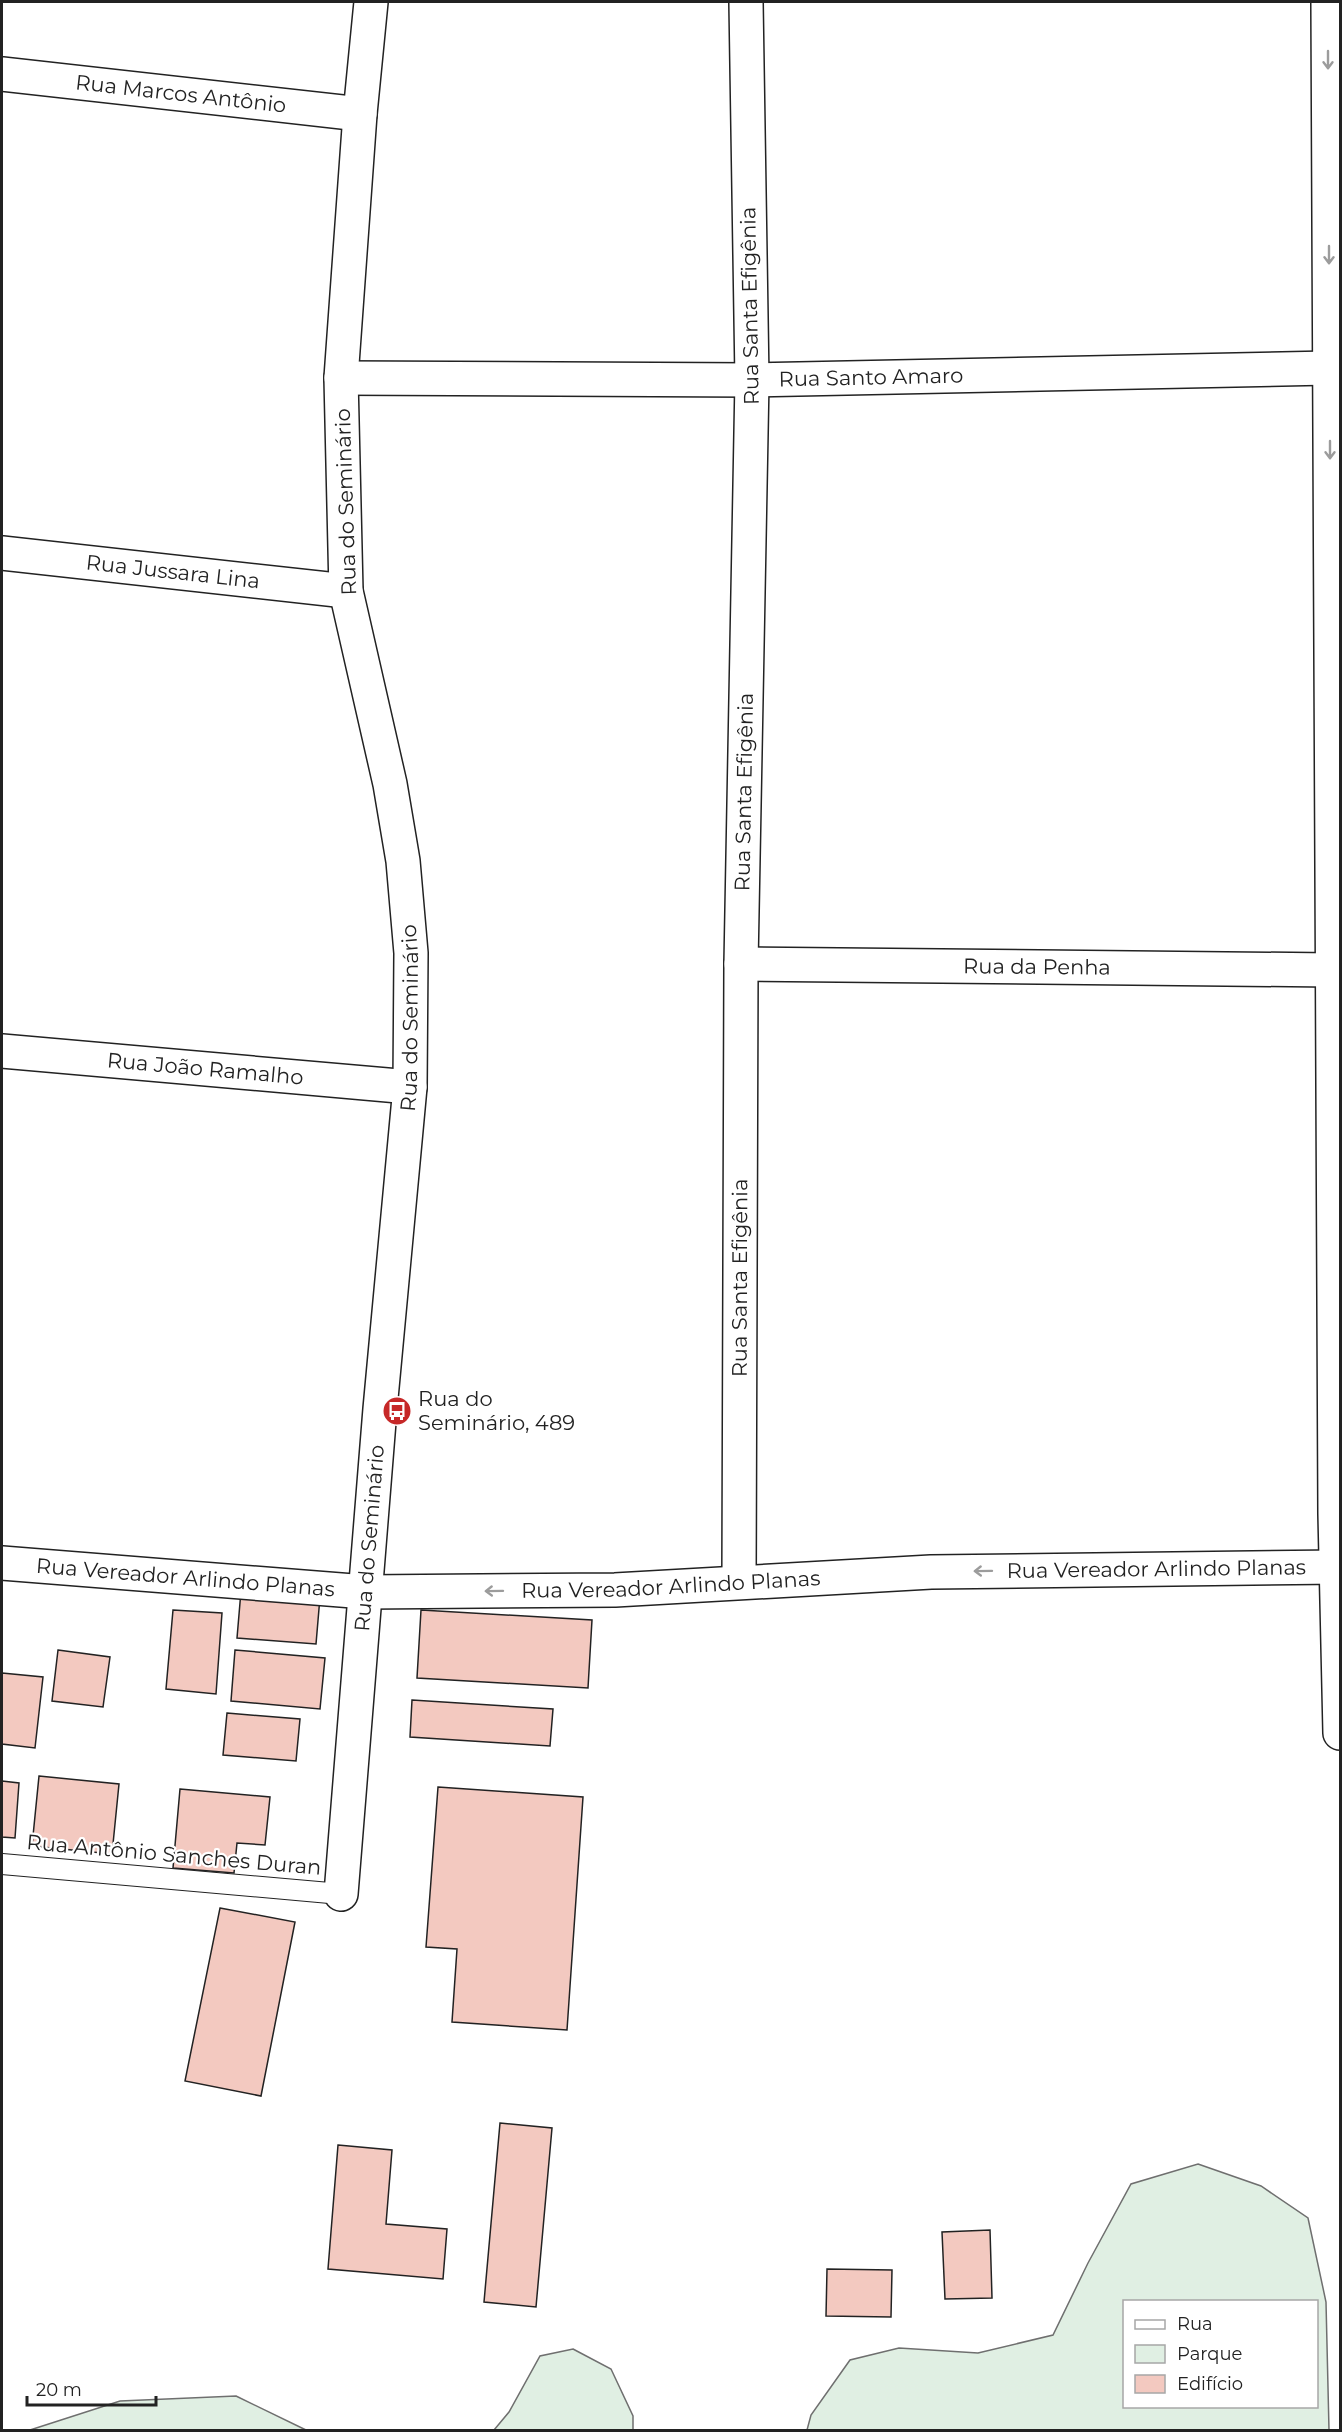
<svg xmlns="http://www.w3.org/2000/svg" width="1342" height="2432" viewBox="0 0 1342 2432" font-family="Montserrat,sans-serif">
<style>
.green{fill:#e0efe3;stroke:#6f6f6f;stroke-width:1.5;fill-rule:evenodd}
.building{fill:#f3c9c0;stroke:#222;stroke-width:1.5}
.lines{fill:none;stroke-linecap:round;stroke-linejoin:round}
.lane-casing{stroke:#222;stroke-width:22}
.street-casing{stroke:#222;stroke-width:36}
.secondary-casing{stroke:#222;stroke-width:36}
.primary-casing{stroke:#222;stroke-width:36}
.lane{stroke:#fff;stroke-width:20}
.street{stroke:#fff;stroke-width:33}
.secondary{stroke:#fff;stroke-width:33}
.primary{stroke:#fff;stroke-width:33}
.oneway{stroke:#9c9c9c}
.labels{text-anchor:middle;stroke-width:4.5;stroke-linejoin:round;paint-order:stroke}
.street-label{font-size:21px;fill:#222;stroke:#fff}
.poi-label{font-size:21px;fill:#222;stroke:#fff;text-anchor:start}
</style>
<rect width="100%" height="100%" fill="#fff"/>
<!-- green -->
<path class="green" d="M1198 2164 1261 2186 1308 2218 1326 2302 1329 2430H807L811 2415 850 2360 899 2348 978 2353 1053 2335 1088 2263 1131 2184ZM1124 2302H1316V2406H1124Z
M573 2349 611 2369 633 2416V2430H494L509 2412 540 2356Z
M236 2396 306 2430H30L120 2401Z"/>
<!-- building -->
<path class="building" d="M241 1591 320 1597 316 1644 237 1638Z
M173 1610 222 1613 216 1694 166 1689Z
M421 1610 592 1620 588 1688 417 1678Z
M58 1650 110 1657 103 1707 52 1701Z
M235 1650 325 1658 320 1709 231 1701Z
M2 1673 43 1677 35 1748 2 1744Z
M412 1700 553 1709 550 1746 410 1737Z
M227 1713 300 1719 296 1761 223 1755Z
M39 1776 119 1784 112 1854 32 1846Z
M2 1781 19 1783 15 1838 2 1837Z
M438 1787 583 1797 567 2030 452 2022 457 1949 426 1947Z
M180 1789 270 1797 265 1845 237 1843 234 1873 173 1868Z
M220 1908 295 1922 261 2096 185 2081Z
M500 2123 552 2128 536 2307 484 2302Z
M338 2145 392 2150 386 2224 447 2229 443 2279 328 2269Z
M990 2230 992 2298 945 2299 942 2232Z
M827 2269 892 2270 891 2317 826 2316Z"/>
<g class="lines">
<!-- lane casing -->
<g class="lane-casing">
<path id="lane" d="M2 1864 341 1894"/>
</g>
<!-- street casing -->
<g class="street-casing">
<g id="street">
<path id="s1" d="M2 74 360 114"/>
<path id="s2" d="M341 378 752 380 1329 368"/>
<path id="s3" d="M2 553 346 591"/>
<path id="s4" d="M741 964 1332 970"/>
<path id="s5" d="M2 1051 410 1087"/>
<path id="s6" d="M739 1582 741 964 752 380 746 2"/>
<path id="s7" d="M341 1894 380 1409 410 1087 411 953 403 861 390 784 346 591 341 378 360 114 371 2"/>
</g>
</g>
<!-- secondary casing -->
<g class="secondary-casing">
<g id="secondary">
<path id="s8" d="M2 1563 366 1592 615 1590 931 1572 1340 1567"/>
</g>
</g>
<!-- primary casing -->
<g class="primary-casing">
<path id="primary" d="M1328 2 1335 1514 1340 1733"/>
</g>
<!-- lane -->
<use href="#lane" class="lane"/>
<!-- street -->
<use href="#street" class="street"/>
<!-- secondary -->
<use href="#secondary" class="secondary"/>
<!-- primary -->
<use href="#primary" class="primary"/>
</g>
<!-- one-way arrows -->
<defs><path id="oneway-shaft" d="M-6 0H5M1.5-3L5.5 0L1.5 3" fill="none" stroke-width="1.6" stroke-linecap="round" stroke-linejoin="round" transform="scale(1.5)"/></defs>
<g class="oneway">
<use href="#oneway-shaft" transform="translate(1328 60) rotate(90)"/>
<use href="#oneway-shaft" transform="translate(1329 255) rotate(90)"/>
<use href="#oneway-shaft" transform="translate(1330 450) rotate(90)"/>
<use href="#oneway-shaft" transform="translate(983 1571) rotate(179)"/>
<use href="#oneway-shaft" transform="translate(494 1591) rotate(179)"/>
</g>
<!-- icons -->
<defs>
<g id="bus-disc" transform="scale(1.5)"><circle r="9.5" fill="#c62828" stroke="#fff"/><path d="M-5-6H5V4H4V6H2V4H-2V6H-4V4H-5ZM-3.5-4V0h7V-4ZM-3.5 1.2v1.5H-2V1.2ZM2 1.2v1.5H3.5V1.2Z" fill="#fff"/></g>
</defs>
<g fill-rule="evenodd">
<use href="#bus-disc" x="397" y="1411"/>
</g>
<g class="labels">
<!-- street labels -->
<g class="street-label">
<text dy="7" stroke="none"><textPath href="#s1" startOffset="180">Rua Marcos Antônio</textPath></text>
<text transform="translate(750 306) rotate(-91)" y="7">Rua Santa Efigênia</text>
<text dy="7" stroke="none"><textPath href="#s2" startOffset="530">Rua Santo Amaro</textPath></text>
<text transform="translate(346 502) rotate(-92)" y="7">Rua do Seminário</text>
<text dy="7" stroke="none"><textPath href="#s3" startOffset="172">Rua Jussara Lina</textPath></text>
<text dy="7" stroke="none"><textPath href="#s6" startOffset="790">Rua Santa Efigênia</textPath></text>
<text dy="7" stroke="none"><textPath href="#s4" startOffset="296">Rua da Penha</textPath></text>
<text dy="7" stroke="none"><textPath href="#s7" startOffset="879">Rua do Seminário</textPath></text>
<text dy="7" stroke="none"><textPath href="#s5" startOffset="204">Rua João Ramalho</textPath></text>
<text dy="7" stroke="none"><textPath href="#s6" startOffset="304">Rua Santa Efigênia</textPath></text>
<text dy="7" stroke="none"><textPath href="#s7" startOffset="357">Rua do Seminário</textPath></text>
<text dy="7" stroke="none"><textPath href="#s8" startOffset="1156">Rua Vereador Arlindo Planas</textPath></text>
<text dy="7" stroke="none"><textPath href="#s8" startOffset="184">Rua Vereador Arlindo Planas</textPath></text>
<text dy="7" stroke="none"><textPath href="#s8" startOffset="670">Rua Vereador Arlindo Planas</textPath></text>
<text transform="translate(174 1855) rotate(5)" y="7">Rua Antônio Sanches Duran</text>
</g>
<!-- poi labels -->
<g class="poi-label">
<text x="418" y="1406">Rua do<tspan x="418" dy="24">Seminário, 489</tspan></text>
</g>
</g>
<!-- border -->
<rect width="1342" height="2432" fill="none" stroke="#222222" stroke-width="6"/>
<!-- legend -->
<rect x="1123" y="2300" width="195" height="108" fill="#ffffff" stroke="#a7a7a7" stroke-width="1.5"/>
<rect x="1135" y="2320" width="30" height="9" fill="#ffffff" stroke="#a7a7a7" stroke-width="1.5"/>
<text x="1177" y="2330" font-size="18" fill="#222222">Rua</text>
<rect x="1135" y="2345" width="30" height="18" fill="#e0efe3" stroke="#a7a7a7" stroke-width="1.5"/>
<text x="1177" y="2360" font-size="18" fill="#222222">Parque</text>
<rect x="1135" y="2375" width="30" height="18" fill="#f3c9c0" stroke="#a7a7a7" stroke-width="1.5"/>
<text x="1177" y="2390" font-size="18" fill="#222222">Edifício</text>
<!-- scale -->
<path d="M27 2396v9h129v-9" fill="none" stroke="#222222" stroke-width="3"/>
<text x="36" y="2396" font-size="18" fill="#222222" stroke="#ffffff" stroke-width="4.5" paint-order="stroke">20 m</text>
</svg>
